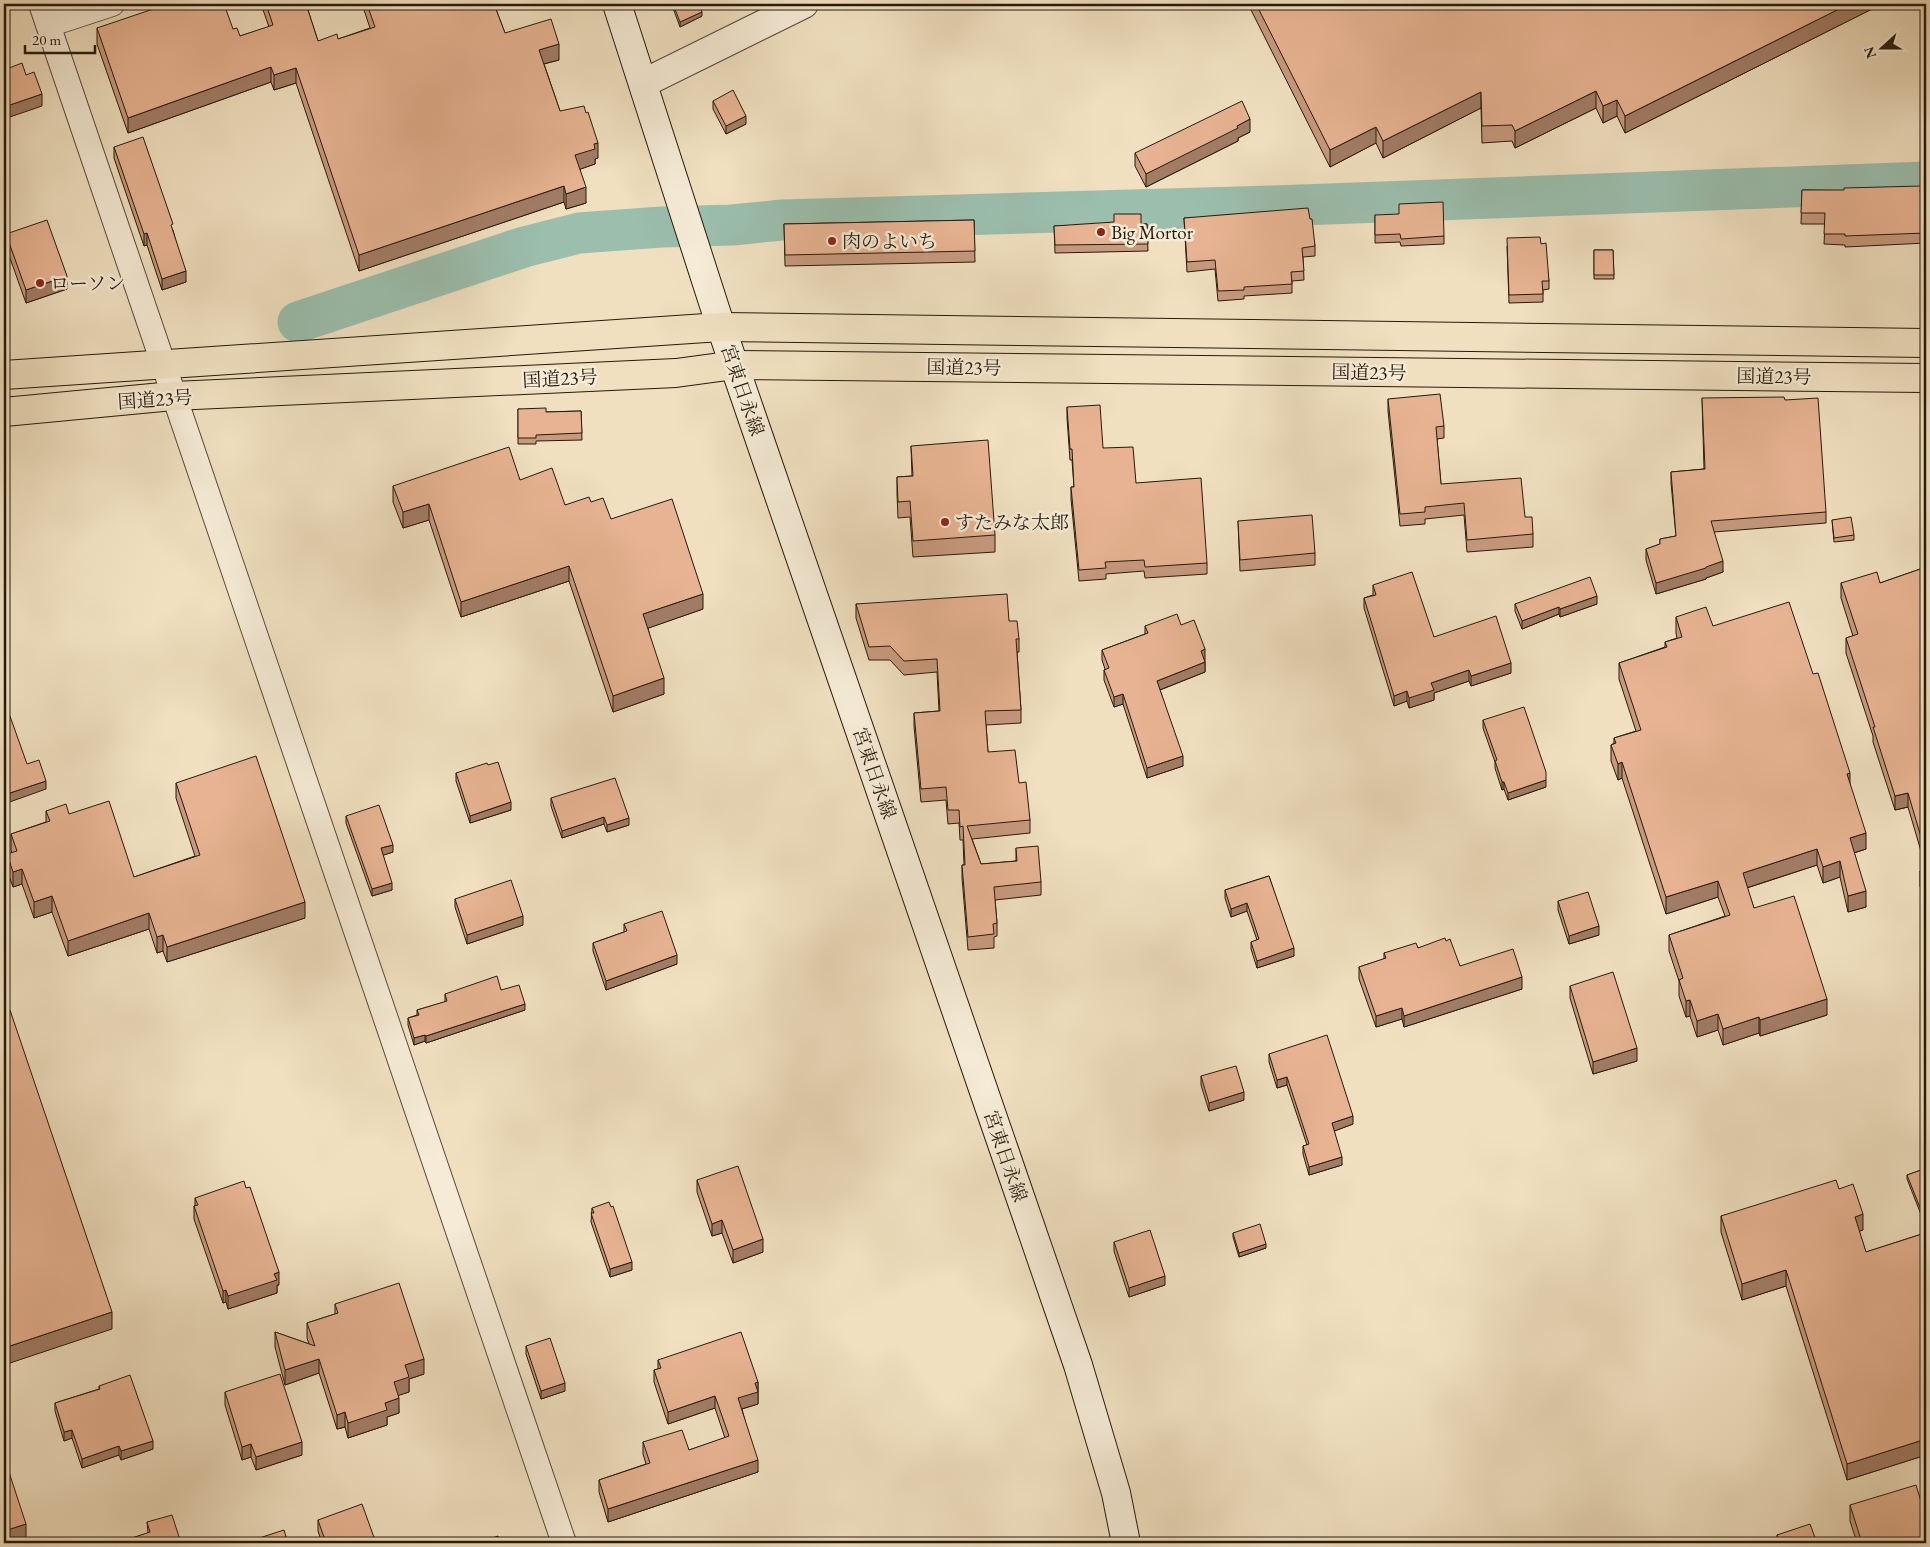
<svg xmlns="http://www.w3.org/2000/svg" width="1930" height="1547" viewBox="0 0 1930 1547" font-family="'EB Garamond','Noto Serif JP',serif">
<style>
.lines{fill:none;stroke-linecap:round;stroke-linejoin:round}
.river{stroke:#9bbead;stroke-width:41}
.minor-casing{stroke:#584c38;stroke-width:26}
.tertiary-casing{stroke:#584c38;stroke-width:30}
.secondary-casing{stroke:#261a0a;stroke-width:30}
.trunk-casing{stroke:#261a0a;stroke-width:30}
.minor{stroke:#f5ebd6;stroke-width:24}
.tertiary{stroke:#f5ebd6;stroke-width:28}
.secondary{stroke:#f5ebd6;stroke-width:28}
.trunk{stroke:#f0e0c0;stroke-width:28}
.wall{fill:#c79a7e;stroke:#261a0a}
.shaded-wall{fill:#a27d66;stroke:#261a0a}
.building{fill:#e7b392;stroke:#261a0a}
.poi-dot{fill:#8f2418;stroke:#f5ebd6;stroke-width:2}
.labels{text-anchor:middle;stroke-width:5;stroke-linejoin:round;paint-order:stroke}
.poi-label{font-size:19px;fill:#261a0a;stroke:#f5ebd6;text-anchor:start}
.street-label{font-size:19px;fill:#261a0a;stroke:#f5ebd6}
</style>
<rect width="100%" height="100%" fill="#f0e0c0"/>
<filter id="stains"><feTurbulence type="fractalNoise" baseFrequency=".004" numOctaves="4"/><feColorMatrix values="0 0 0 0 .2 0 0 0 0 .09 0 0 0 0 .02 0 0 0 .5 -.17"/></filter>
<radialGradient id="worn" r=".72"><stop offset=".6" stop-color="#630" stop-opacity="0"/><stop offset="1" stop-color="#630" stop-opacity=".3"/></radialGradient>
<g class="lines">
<!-- river -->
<path class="river" d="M298 322 524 247 579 233 662 227 732 225 782 220 1273 206 1926 182"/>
<!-- minor casing -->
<g class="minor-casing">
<path id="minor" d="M41 4 564 1543
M48 25 112 4"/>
</g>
<!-- tertiary casing -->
<g class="tertiary-casing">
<path id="tertiary" d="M644 83 804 4"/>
</g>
<!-- secondary casing -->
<g class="secondary-casing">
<path id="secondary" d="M617 4 721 327 1078 1365 1116 1493 1126 1543"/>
</g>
<!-- trunk casing -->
<g class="trunk-casing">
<path id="trunk" d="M4 375 721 327 1926 343
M4 412 173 396 676 373 735 365 1926 378"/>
</g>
<!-- minor -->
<use href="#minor" class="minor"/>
<!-- tertiary -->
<use href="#tertiary" class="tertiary"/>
<!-- secondary -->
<use href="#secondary" class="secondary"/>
<!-- trunk -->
<use href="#trunk" class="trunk"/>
</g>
<!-- wall -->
<path class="wall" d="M261 4H306L318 41 338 39 370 28 362 4H494L505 33 559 60 544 64 560 111 598 158 595 159V164L580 169 586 203 566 209 564 202 359 271 296 83 274 90 271 82 128 133 97 44V28L233 29 240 36 269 27Z
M673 4 702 16 680 27 673 8Z
M1248 4H1882L1625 133 1617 116 1603 123 1596 108 1515 148 1512 141 1482 143 1481 108 1383 158 1376 143 1330 167Z
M713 101 746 124 726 134 713 109Z
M1250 132 1238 138V141L1146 187 1135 166V153Z
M114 147 173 230 186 282 162 290 147 245 144 246 114 158Z
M1802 190 1921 192 1926 221V243L1845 247V245L1824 244 1825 224H1801Z
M1375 215 1444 236V244L1401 246 1400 242 1375 243Z
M1184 218 1310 219 1315 246V256L1303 257 1304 280 1292 281V293L1244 296V299L1218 301 1215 269 1187 272Z
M974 220 975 262 785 266 784 224Z
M1147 224 1148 251 1055 253 1054 226Z
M6 234 67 289 26 303 6 247Z
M1541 244 1549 281V289L1543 290V302L1509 303 1507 246Z
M1594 250H1613L1614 279H1594Z
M1702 398 1826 512V523L1714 532 1723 572 1706 578V579L1656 594 1646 560V549L1660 544V539L1676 536 1671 483V472L1704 469Z
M1388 399 1444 426V438L1437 439 1441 484 1525 517 1533 534V547L1467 552 1464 515 1425 519V524L1400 526 1388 411Z
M1067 407 1103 448 1136 483 1207 563V574L1145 578 1144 571 1106 574V579L1079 581 1071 499V487H1074L1072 460H1070L1067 418Z
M518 409 546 412 581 411 582 440 536 441V444H518Z
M911 446 995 535V552L913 557 910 517 898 518 897 494V477L912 476Z
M520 480 565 505 591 502 611 519 703 609 648 628 664 694 613 712 569 581 461 617 429 520 403 528 393 502V486Z
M1832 520 1854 535V540L1834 542Z
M1238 521 1315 553V565L1240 571Z
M1926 567V868L1908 807 1895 810 1873 742V736L1846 653V638L1853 636 1841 598V583H1880Z
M1373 585 1434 637 1511 673 1471 686 1469 681 1434 693V700L1409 708 1407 701 1394 706 1364 608V598L1373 595Z
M856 604 1009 621 1019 639V652H1017L1021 710V723L986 725 988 752 1019 783 1030 820V833L972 839 981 864 1016 861V848L1041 882V895L995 900 997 923V936L994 937V948L968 950 962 878V865H964L963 840H960L959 823 948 824 946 800 921 802 914 726V713L939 711 937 672 904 675 890 660H869L856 618Z
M1515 604H1597L1560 617 1559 614 1522 629 1515 611Z
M1676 617 1713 626 1813 674 1850 785 1866 849 1854 853 1866 907 1848 912 1840 877 1823 883 1817 865 1747 888 1754 908 1827 1015 1760 1036 1759 1033 1723 1045 1718 1030 1697 1037 1690 1016 1686 1017 1679 996V981L1669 951V935L1725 916 1718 897 1666 914 1622 778 1618 780 1611 761V745L1614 743V738L1636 731 1619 679V663L1665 647V642L1677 638 1676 633Z
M1181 625 1205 659V672L1160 690 1183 766 1147 778 1123 704 1114 707 1104 680V670L1105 669 1102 660V650L1145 634V626Z
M1483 720 1546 787 1508 800 1504 789 1502 790 1495 768V762L1483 728Z
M456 773 511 810 470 823 456 781Z
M176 783 305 918 167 962 163 951 157 953 149 929 68 956 52 912 34 918 22 884 13 887 7 870V854L12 853 11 850V834L46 822V811L69 814 134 877 195 856 176 798Z
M551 798 629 825 607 832 604 824 562 838 551 806Z
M346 816 393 852 383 855 392 890 372 896 346 823Z
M1926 869V906L1920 886V871Z
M1269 876 1294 956 1257 968 1251 949V942L1257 940 1247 911 1231 917 1225 898V890Z
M455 899 523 925 467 944 455 907Z
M1558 901 1599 935 1569 944 1558 910Z
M624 924 677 964 606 990 593 951V943L624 932Z
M1446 941 1460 966 1522 989 1404 1027 1402 1019 1376 1027 1359 979V967L1384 959V953L1418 948Z
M1570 986 1637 1061 1593 1074 1570 998Z
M501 990 525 1010 426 1043 425 1041 414 1045 408 1025V1018L417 1015V1010L445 1002V994Z
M1269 1054 1353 1124 1334 1131 1342 1165 1309 1175 1303 1154V1146L1307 1145 1287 1085 1277 1088 1269 1062Z
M1201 1076 1244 1100 1209 1111 1201 1085Z
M1924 1169 1926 1455 1847 1480 1786 1286 1742 1300 1721 1232V1216L1839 1189 1863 1230 1859 1231 1866 1252 1922 1234V1217L1907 1179V1175Z
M697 1180 763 1252 733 1263 722 1233 712 1236 697 1192Z
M195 1198 279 1285H277V1293L228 1309 226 1302 223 1303 194 1219V1206L195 1205Z
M592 1208 632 1270 610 1277 591 1222Z
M1233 1233 1266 1248 1239 1257 1233 1237Z
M1114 1242 1165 1285 1129 1297 1114 1251Z
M335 1304 424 1374 409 1379V1392L398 1395 399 1413 387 1417V1425L348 1438 345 1427 337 1429 319 1373 285 1385 275 1347V1332L309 1344 307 1338V1323L335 1314Z
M526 1346 565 1391 541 1399 526 1354Z
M658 1360 758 1382V1404L742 1409 758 1472 608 1522 599 1492V1480L646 1464 643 1454V1442L689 1450 725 1438 715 1408 668 1424 654 1382V1370L658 1369Z
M99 1386 153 1449 121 1460 119 1455 82 1468 72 1438 64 1441 55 1411V1403L99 1389Z
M225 1392 302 1455 256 1470 251 1457 242 1460 225 1405Z
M1850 1505 1926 1543H1857L1850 1521Z
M318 1520 376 1543H322L318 1531Z
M147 1522 181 1543H123V1541L148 1533Z
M1777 1535 1817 1543H1777Z"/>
<!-- shaded-wall -->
<path class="shaded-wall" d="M1849 4H1882L1625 133V116Z
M702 12V16L680 27V22Z
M559 44V60L539 65V50Z
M271 67V82L128 133V118Z
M296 68V83L274 90V75Z
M1596 91V108L1515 148V131Z
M1481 92V108L1383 158V141Z
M42 94V106L4 119V107Z
M1617 100V116L1603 123V106Z
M746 116V124L726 134V126Z
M1250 119V132L1238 138V141L1146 187V174Z
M1376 127V143L1330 167V150Z
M598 143V158L595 159V164L575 171V155L594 144Z
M564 186V202L359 271V255Z
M586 187V203L566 209V194Z
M147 233V245L144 246V234Z
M186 271V282L162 290V279Z
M67 276V289L26 303V290Z
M429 504V520L403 528V512Z
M1723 561V572L1706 578V579L1656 594V583Z
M569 566V581L461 617V602Z
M703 594V609L643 630V614Z
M1597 596V604L1560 617V609Z
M1559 607V614L1522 629V621Z
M1205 649V659L1201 661V651Z
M1205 662V672L1157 691V681Z
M1511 663V673L1471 686V676Z
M1469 670V681L1434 693V700L1409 708V698L1431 683Z
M664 678V694L613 712V696Z
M1407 691V701L1394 706V696Z
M1123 694V704L1114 707V697Z
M1183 756V766L1147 778V768Z
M1622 762V778L1618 780V764Z
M1850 773V789L1847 774Z
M1546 780V787L1508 800V793Z
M46 781V789L4 804V795Z
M1502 782H1504V789L1502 790Z
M1908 793V807L1895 810V796Z
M511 802V810L470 823V816Z
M604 817V824L562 838V831Z
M629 818V825L607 832V825Z
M1866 833V849L1850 854V838Z
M393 845V852L381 856V848Z
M1817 849V865L1743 889V873Z
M1840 861V877L1823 883V867Z
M22 869V884L13 887V872Z
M1718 881V897L1666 914V897Z
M392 883V890L372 896V889Z
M1866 891V907L1848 912V896Z
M52 896V912L34 918V902Z
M305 902V918L167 962V947Z
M1247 903V911L1231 917V909Z
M149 913V929L68 956V941Z
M523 916V925L467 944V935Z
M1599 926V935L1569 944V936Z
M163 935V951L157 953V937Z
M1294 948V956L1257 968V961Z
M677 955V964L606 990V981Z
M1522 977V989L1404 1027V1016Z
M1827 999V1015L1760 1036V1020Z
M1690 1000V1016L1686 1017V1001Z
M525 1004V1010L426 1043V1036Z
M1402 1008V1019L1376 1027V1016Z
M1718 1014V1030L1697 1037V1021Z
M1759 1017V1033L1723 1045V1029Z
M425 1035V1041L414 1045V1038Z
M1637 1048V1061L1593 1074V1062Z
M1287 1077V1085L1277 1088V1080Z
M1244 1092V1100L1209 1111V1103Z
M1353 1116V1124L1332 1132V1123Z
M1342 1157V1165L1309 1175V1167Z
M1863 1214V1230L1855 1233V1217Z
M722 1220V1233L712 1236V1224Z
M763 1239V1252L733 1263V1250Z
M1266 1244V1248L1239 1257V1253Z
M632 1262V1270L610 1277V1269Z
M1786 1270V1286L1742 1300V1284Z
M279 1272V1285H277V1293L228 1309V1296L274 1274Z
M1165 1276V1285L1129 1297V1288Z
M226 1290V1302L223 1303V1291Z
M112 1312V1329L4 1365V1348Z
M319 1359V1373L285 1385V1370Z
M424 1359V1374L409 1379V1392L394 1397V1382L405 1365Z
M758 1382V1404L738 1410V1398L755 1383Z
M565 1383V1391L541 1399V1391Z
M715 1396V1408L668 1424V1412Z
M399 1398V1413L387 1417V1425L348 1438V1423L385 1403Z
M345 1412V1427L337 1429V1415Z
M72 1430V1438L64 1441V1432Z
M1926 1439V1455L1847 1480V1464Z
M153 1441V1449L121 1460V1451Z
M302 1442V1455L256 1470V1457Z
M251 1444V1457L242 1460V1447Z
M119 1446V1455L82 1468V1459Z
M758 1460V1472L608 1522V1509Z
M26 1524V1538L10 1543H4V1531Z"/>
<!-- building -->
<path class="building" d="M168 4H224L233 29 237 28 240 36 273 25 266 4H306L318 41 337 34 338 39 375 27 367 4H494L505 33 551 19 559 44 539 50 560 111 584 106 586 113 588 112 598 143 594 144 595 149 575 155 586 187 566 194 564 186 359 255 296 68 274 75 271 67 128 118 97 28Z
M673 4H698L702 12 680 22Z
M1256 4H1849L1625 116 1617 100 1603 106 1596 91 1515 131 1512 125 1482 126 1481 92 1383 141 1376 127 1330 150Z
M22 63 26 75 34 72 42 94 4 107V70Z
M733 90 746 116 726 126 713 101Z
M1242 101 1250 119 1237 126 1238 128 1146 174 1135 153Z
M143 137 173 224 171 225 186 271 162 279 147 233 144 234 114 147Z
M1921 186 1920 192H1925L1926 233 1845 236V234H1824L1825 213H1801L1802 190H1844V188Z
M1443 202 1444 236 1401 239 1400 234 1375 235V215L1399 214V204Z
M1308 208 1310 219H1312L1315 246 1302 248 1304 271 1291 272 1292 284 1244 287V290L1218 291 1215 260 1187 262 1184 218Z
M1114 214H1141V224H1147L1148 244 1055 245 1054 226 1114 222Z
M47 220 67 276 26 290 6 234Z
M974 220 975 251 785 255 784 224Z
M1540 237 1541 244 1546 243 1549 281H1542L1543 294 1509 295 1507 238Z
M1594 250H1613L1614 275H1594Z
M1440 394 1444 426 1436 427 1441 484 1521 478 1525 517H1532L1533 534 1467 540 1464 503 1425 507V512L1400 514 1388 399Z
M1784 397 1785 400 1818 398 1826 512 1711 521 1723 561 1706 567V568L1656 583 1646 549 1660 544V539L1676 536 1671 472 1705 469 1702 398Z
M1100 405 1103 448 1133 447 1136 483 1201 478 1207 563 1145 567 1144 560 1105 562 1106 568 1079 570 1071 487H1074L1072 449H1070L1067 407Z
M546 408V412L581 411 582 433 536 435V438H518V409Z
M988 440 995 535 913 541 910 501 898 502 897 477 913 476 911 446Z
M509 447 520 480 552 468 565 505 589 497 591 502 603 498 611 519 672 499 703 594 643 614 664 678 613 696 569 566 461 602 429 504 403 512 393 486Z
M1312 515 1315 553 1240 560 1238 521Z
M1851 517 1854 535 1834 538 1832 520Z
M1926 567V854L1908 793 1895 796 1873 727H1875L1846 638 1858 634 1841 583 1877 572 1880 583Z
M1412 572 1434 637 1496 616 1511 663 1471 676 1469 670 1431 683 1434 690 1409 698 1407 691 1394 696 1364 598 1376 595 1373 585Z
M1590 577 1597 596 1560 609 1559 607 1522 621 1515 604Z
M1007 594 1009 621H1017L1019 639H1016L1021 710 985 711 988 752 1015 750 1019 783 1026 782 1030 820 967 826 981 864 1017 861 1016 848 1038 846 1041 882 994 887 997 923 993 924 994 934 968 937 962 865H965L963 826 960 827 959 810H948L946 787 921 789 914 713 940 711 937 659 904 661 890 646 869 647 856 604Z
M1789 602 1813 674 1818 673 1850 773 1847 774 1866 833 1850 838 1866 891 1848 896 1840 861 1823 867 1817 849 1743 873 1754 908 1794 896 1827 999 1760 1020 1759 1017 1723 1029 1718 1014 1697 1021 1690 1000 1686 1001 1679 980 1683 978 1669 935 1730 915 1718 881 1666 897 1622 762 1618 764 1611 745 1616 743 1614 738 1641 730 1619 663 1667 647 1665 642 1682 637 1676 617 1706 607 1713 626Z
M1177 614 1181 625 1194 620 1205 649 1201 651 1205 662 1157 681 1183 756 1147 768 1123 694 1114 697 1104 670 1109 668 1102 650 1148 633 1145 626Z
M6 705 27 764 39 760 46 781 4 795V706Z
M1524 707 1546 772V780L1508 793 1504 782H1502L1495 761 1497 760 1483 720Z
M256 756 305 902 167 947 163 935 157 937 149 913 68 941 52 896 34 902 22 869 13 872 7 854 17 851 11 834 50 821 46 811 66 804 69 814 109 801 134 877 200 855 176 783Z
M498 762 511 802 470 816 456 773 487 763 488 765Z
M615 778 629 818 607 825 604 817 562 831 551 798Z
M379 805 393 845 381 848 392 883 372 889 346 816Z
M1926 869V891L1920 871Z
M1269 876 1294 948 1257 961 1251 942 1259 939 1247 903 1231 909 1225 890Z
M511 880 523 916 467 935 455 899Z
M1588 892 1599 926 1569 936 1558 901Z
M662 911 677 955 606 981 593 943 627 931 624 924Z
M1445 938 1446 941 1450 939 1460 966 1513 949 1522 977 1404 1016 1402 1008 1376 1016 1359 967 1386 958 1384 953 1416 943 1418 948Z
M1613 972 1637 1048 1593 1062 1570 986Z
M497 976 501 990 519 985 525 1004 426 1036 425 1035 414 1038 408 1018 419 1015 417 1010 447 1001 445 994Z
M10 1010 112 1312 4 1348V1011Z
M1327 1035 1353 1116 1332 1123 1342 1157 1309 1167 1303 1146 1309 1144 1287 1077 1277 1080 1269 1054Z
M1236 1066 1244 1092 1209 1103 1201 1076Z
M738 1166 763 1239 733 1250 722 1220 712 1224 697 1180Z
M1924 1169 1926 1173V1214L1923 1215 1907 1175Z
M1836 1180 1839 1189 1853 1184 1863 1214 1855 1217 1866 1252 1925 1233 1922 1215 1926 1214V1439L1847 1464 1786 1270 1742 1284 1721 1216Z
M244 1181 246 1188 250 1187 279 1272 274 1274 277 1280 228 1296 226 1290 223 1291 194 1206 198 1205 195 1198Z
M609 1202 611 1207 613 1206 632 1262 610 1269 591 1213H594L592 1208Z
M1260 1224 1266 1244 1239 1253 1233 1233Z
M1150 1230 1165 1276 1129 1288 1114 1242Z
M399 1283 424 1359 405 1365 409 1377 394 1382 399 1398 385 1403 387 1410 348 1423 345 1412 337 1415 319 1359 285 1370 275 1332 315 1346 307 1323 338 1313 335 1304Z
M741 1332 758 1382 755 1383 758 1392 738 1398 758 1460 608 1509 599 1480 650 1463 643 1442 682 1430 689 1450 729 1436 715 1396 668 1412 654 1370 661 1368 658 1360Z
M550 1338 565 1383 541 1391 526 1346Z
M280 1374 302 1442 256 1457 251 1444 242 1447 225 1392Z
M130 1375 153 1441 121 1451 119 1446 82 1459 72 1430 64 1432 55 1403 100 1389 99 1386Z
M4 1457 26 1524 4 1531Z
M1916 1485 1926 1518V1543H1862L1850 1505Z
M362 1504 376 1543H326L318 1520Z
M172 1515 181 1543H124L123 1541 150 1532 147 1522Z
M1810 1524 1817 1543H1780L1777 1535Z
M284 1530 288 1543H251L250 1541Z
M498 1536 501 1543H481V1542Z"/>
<!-- markers -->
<g class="poi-dot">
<circle cx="1101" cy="232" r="5"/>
<circle cx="832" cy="241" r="5"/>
<circle cx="40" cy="283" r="5"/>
<circle cx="945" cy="522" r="5"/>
</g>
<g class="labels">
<!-- poi labels -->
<g class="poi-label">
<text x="1111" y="239">Big Mortor</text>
<text x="842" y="248">肉のよいち</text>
<text x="50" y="290">ローソン</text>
<text x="955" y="529">すたみな太郎</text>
</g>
<!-- street labels -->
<g class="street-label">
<text transform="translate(964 367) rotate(1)" y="7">国道23号</text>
<text transform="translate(1369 372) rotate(1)" y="7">国道23号</text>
<text transform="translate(1774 376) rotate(1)" y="7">国道23号</text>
<text transform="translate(560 378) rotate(-3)" y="7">国道23号</text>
<text transform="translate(743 390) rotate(71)" y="7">宮東日永線</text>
<text transform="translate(155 399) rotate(-4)" y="7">国道23号</text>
<text transform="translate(875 773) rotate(71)" y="7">宮東日永線</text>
<text transform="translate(1006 1156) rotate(71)" y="7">宮東日永線</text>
</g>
</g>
<!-- margin -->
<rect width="1930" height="1547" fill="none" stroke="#f0e0c0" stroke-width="20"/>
<rect x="5" y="5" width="1920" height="1537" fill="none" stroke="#261a0a" stroke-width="2.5"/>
<rect x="10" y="10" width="1910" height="1527" fill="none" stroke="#261a0a"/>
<!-- north arrow -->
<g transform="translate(1882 48) rotate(249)" stroke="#f5ebd6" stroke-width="4" paint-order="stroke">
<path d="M0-4L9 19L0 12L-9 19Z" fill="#261a0a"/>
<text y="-8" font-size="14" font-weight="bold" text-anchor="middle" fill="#261a0a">N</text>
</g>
<!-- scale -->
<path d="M25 45v8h70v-8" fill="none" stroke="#261a0a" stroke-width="2.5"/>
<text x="32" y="45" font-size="15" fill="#261a0a" stroke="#f5ebd6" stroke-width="4" paint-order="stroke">20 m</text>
<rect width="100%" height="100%" filter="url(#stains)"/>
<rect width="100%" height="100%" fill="url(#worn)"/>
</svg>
